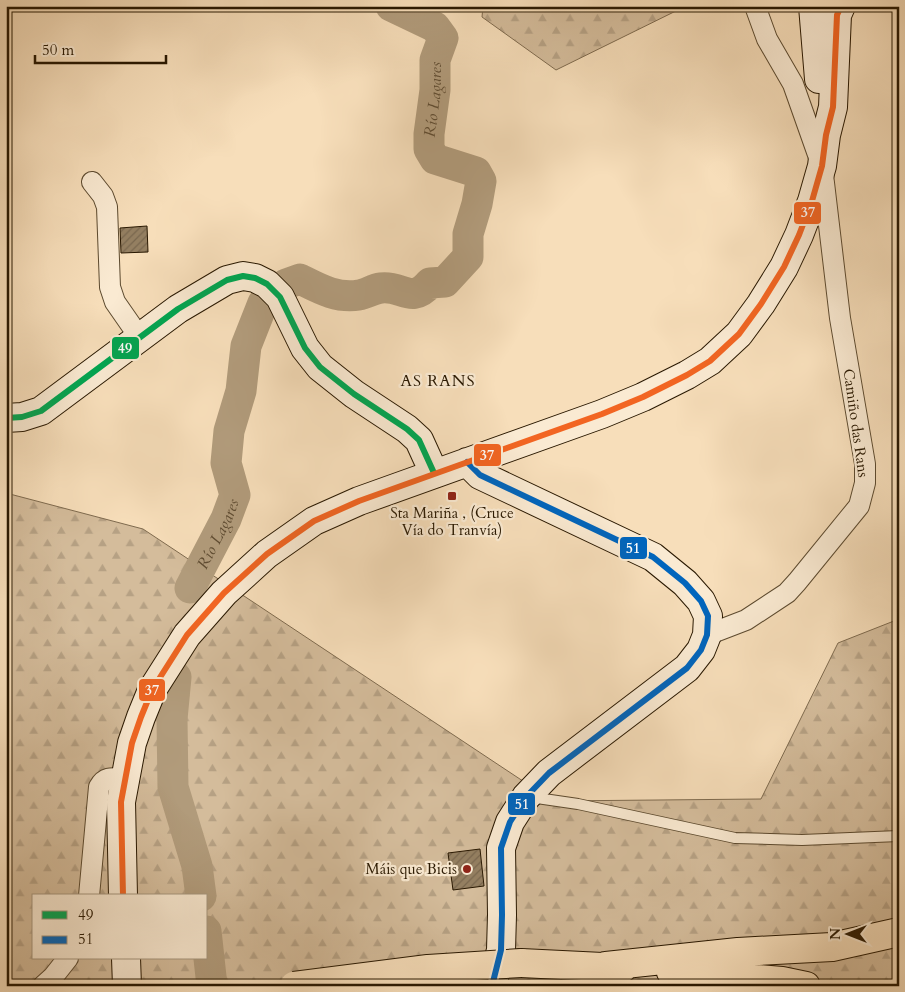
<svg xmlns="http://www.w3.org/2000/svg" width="905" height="992" viewBox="0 0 905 992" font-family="Cardo,serif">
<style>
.forest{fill:url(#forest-firs);stroke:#7e6a4e;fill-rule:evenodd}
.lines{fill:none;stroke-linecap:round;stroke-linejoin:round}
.river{stroke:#b19b7b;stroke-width:31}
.building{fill:url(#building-hatch);stroke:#291801}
.service-casing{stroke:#5c4a2f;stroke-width:12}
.minor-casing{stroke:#5c4a2f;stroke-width:22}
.secondary-casing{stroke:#291801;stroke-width:30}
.motorway-casing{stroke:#291801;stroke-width:30}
.service{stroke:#faead2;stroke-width:10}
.minor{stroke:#faead2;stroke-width:20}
.secondary{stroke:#faead2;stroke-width:28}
.motorway{stroke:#f7deba;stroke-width:28}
.motorway-bridge-casing{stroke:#291801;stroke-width:30;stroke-linecap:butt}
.motorway-bridge{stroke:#f7deba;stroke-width:28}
.bus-1-casing{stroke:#faead2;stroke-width:10}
.bus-2-casing{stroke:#faead2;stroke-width:10}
.bus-3-casing{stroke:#faead2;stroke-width:10}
.bus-1{stroke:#00a651;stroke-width:6}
.bus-2{stroke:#0065bd;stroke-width:6}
.bus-3{stroke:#f26522;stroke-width:6}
.poi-dot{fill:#8f2418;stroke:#faead2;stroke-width:2}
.labels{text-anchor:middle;stroke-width:4.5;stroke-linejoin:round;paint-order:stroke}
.street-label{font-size:15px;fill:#291801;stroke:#faead2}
.poi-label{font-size:15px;fill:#291801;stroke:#faead2}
.water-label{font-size:16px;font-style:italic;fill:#5f4c32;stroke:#faead2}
.neighbourhood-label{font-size:16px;letter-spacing:1px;fill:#291801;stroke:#faead2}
.line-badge{stroke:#faead2;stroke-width:2}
.badge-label{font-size:14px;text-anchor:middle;font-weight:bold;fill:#fff}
</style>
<defs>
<pattern id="forest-firs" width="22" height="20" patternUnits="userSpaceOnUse" patternTransform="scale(1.25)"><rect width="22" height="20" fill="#d4bc9b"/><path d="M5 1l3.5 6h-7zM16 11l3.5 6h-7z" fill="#b6a184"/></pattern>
<pattern id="building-hatch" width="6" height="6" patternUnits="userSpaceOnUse" patternTransform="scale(1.25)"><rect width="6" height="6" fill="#947f61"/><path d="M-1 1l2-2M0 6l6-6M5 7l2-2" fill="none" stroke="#79674e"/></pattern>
</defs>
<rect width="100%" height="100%" fill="#f7deba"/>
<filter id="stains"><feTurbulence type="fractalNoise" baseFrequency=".004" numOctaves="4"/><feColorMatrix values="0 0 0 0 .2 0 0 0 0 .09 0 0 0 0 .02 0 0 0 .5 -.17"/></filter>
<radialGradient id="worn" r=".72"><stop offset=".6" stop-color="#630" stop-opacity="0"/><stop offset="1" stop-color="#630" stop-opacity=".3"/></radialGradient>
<!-- forest -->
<path class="forest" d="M483 6H686L556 70 482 17Z
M6 493 143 529 553 801 761 799 838 643 899 619V986H6ZM34 896H206V958H34Z"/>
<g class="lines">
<!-- river -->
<g class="river">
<path id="s1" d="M286 284 300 279C318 288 337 299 359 295 366 294 373 289 381 288 402 285 411 305 430 283L445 282 468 257V234L477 204 481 181 476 172 435 159 429 149V134L435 90V60L443 38 435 27 391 6"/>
<path id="s2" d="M190 588 226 519 235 495 226 463 229 431 241 391 246 346 263 303"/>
<path d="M176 677 172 719 173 787 197 866 201 896"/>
<path d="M206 931 212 986"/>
</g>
</g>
<!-- building -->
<path class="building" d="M147 226 148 252 121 253 120 228Z
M480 849 484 886 453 890 448 853Z"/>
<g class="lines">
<!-- service casing -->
<g class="service-casing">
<path id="service" d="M530 797 578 804 735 838 802 840 899 836"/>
</g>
<!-- minor casing -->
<g class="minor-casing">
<path id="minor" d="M92 182 103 196 107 207 110 287 115 302 140 338
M707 635 746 620 787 593 797 582 859 506 865 483V464L840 318 822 166 793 84 767 39 755 6
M89 896 99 787C105 776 113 778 124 779
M43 986 53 977 68 958"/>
</g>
<!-- secondary casing -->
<g class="secondary-casing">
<path id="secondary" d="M813 6 819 79
M6 418 22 417 41 411 178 309 227 280 243 276 255 278 267 284 280 297 305 348 320 367 354 394 407 429 419 440 434 473
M467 462 480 475 653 557 685 583 701 601 708 616 707 635 701 650 687 668 549 773 526 797 510 822 501 848 502 915 501 950 492 986
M123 896 121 802 132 743 141 717 152 690 187 635 224 593 267 554 314 521 359 501 602 414 643 397 687 375 710 361 739 334 761 304 784 267 799 235 812 201 822 166 826 135 833 107 837 15 841 6
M126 958 127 986"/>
</g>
<!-- motorway casing -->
<g class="motorway-casing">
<path id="motorway" d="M521 963 623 968
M606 966 738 952 832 947 899 932
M671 972 782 981 806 986"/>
</g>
<!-- service -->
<use href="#service" class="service"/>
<!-- minor -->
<use href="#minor" class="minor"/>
<!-- secondary -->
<use href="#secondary" class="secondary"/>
<!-- motorway -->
<use href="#motorway" class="motorway"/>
<!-- motorway-bridge casing -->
<g class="motorway-bridge-casing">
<path id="motorway-bridge" d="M294 986 428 969 521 963"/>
</g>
<!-- motorway-bridge -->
<use href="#motorway-bridge" class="motorway-bridge"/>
<!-- bus-1 casing -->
<g class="bus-1-casing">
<path id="bus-1" d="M6 418 22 417 41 411 178 309 227 280 243 276 255 278 267 284 280 297 305 348 320 367 354 394 407 429 419 440 434 473"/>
</g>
<!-- bus-2 casing -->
<g class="bus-2-casing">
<path id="bus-2" d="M467 462 480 475 653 557 685 583 701 601 708 616 707 635 701 650 687 668 549 773 526 797 510 822 501 848 502 915 501 950 492 986"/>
</g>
<!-- bus-3 casing -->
<g class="bus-3-casing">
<path id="bus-3" d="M123 896 121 802 132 743 141 717 152 690 187 635 224 593 267 554 314 521 359 501 602 414 643 397 687 375 710 361 739 334 761 304 784 267 799 235 812 201 822 166 826 135 833 107 837 15 841 6"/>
</g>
<!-- bus-1 -->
<use href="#bus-1" class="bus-1"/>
<!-- bus-2 -->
<use href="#bus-2" class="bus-2"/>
<!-- bus-3 -->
<use href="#bus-3" class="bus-3"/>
</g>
<!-- markers -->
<g class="poi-dot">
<rect x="447" y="491" width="10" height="10" rx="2.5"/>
<circle cx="467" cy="869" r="5"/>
</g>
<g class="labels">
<!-- street labels -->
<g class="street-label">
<text transform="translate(856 423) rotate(82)" y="5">Camiño das Rans</text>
</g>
<!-- poi labels -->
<g class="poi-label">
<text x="452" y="518">Sta Mariña , (Cruce<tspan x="452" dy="17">Vía do Tranvía)</tspan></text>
<text x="457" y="874" text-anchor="end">Máis que Bicis</text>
</g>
<!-- water labels -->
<g class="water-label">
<text dy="6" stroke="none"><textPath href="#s1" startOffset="395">Río Lagares</textPath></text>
<text dy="6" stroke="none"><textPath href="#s2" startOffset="61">Río Lagares</textPath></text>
</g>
<!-- neighbourhood labels -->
<g class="neighbourhood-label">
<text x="438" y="386">AS RANS</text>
</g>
</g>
<g class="line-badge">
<rect x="793" y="201" width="29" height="24" rx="5" fill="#f26522"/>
<rect x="111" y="336" width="29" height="24" rx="5" fill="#00a651"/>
<rect x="473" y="443" width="29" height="24" rx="5" fill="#f26522"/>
<rect x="619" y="536" width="29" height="24" rx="5" fill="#0065bd"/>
<rect x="138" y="678" width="28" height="24" rx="5" fill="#f26522"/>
<rect x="507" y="792" width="29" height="24" rx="5" fill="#0065bd"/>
</g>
<g class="badge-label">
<text x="808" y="217">37</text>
<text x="125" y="353">49</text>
<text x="487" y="460">37</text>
<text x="633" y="553">51</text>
<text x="152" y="695">37</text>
<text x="522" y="809">51</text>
</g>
<!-- margin -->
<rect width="905" height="992" fill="none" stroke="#f7deba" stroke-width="25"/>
<rect x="8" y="8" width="890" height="977" fill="none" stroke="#291801" stroke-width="2.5"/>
<rect x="12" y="12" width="880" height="967" fill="none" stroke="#291801"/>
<!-- legend -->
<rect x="32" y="894" width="175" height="65" fill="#faead2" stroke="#a6967e"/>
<rect x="42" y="911" width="25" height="8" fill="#00a651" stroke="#a6967e"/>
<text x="78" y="920" font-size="15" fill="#291801">49</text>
<rect x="42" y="936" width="25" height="8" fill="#0065bd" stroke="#a6967e"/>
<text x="78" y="944" font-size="15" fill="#291801">51</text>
<!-- north arrow -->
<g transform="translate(848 934) rotate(270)" stroke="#faead2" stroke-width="4" paint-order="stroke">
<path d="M0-4L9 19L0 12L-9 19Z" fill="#291801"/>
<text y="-8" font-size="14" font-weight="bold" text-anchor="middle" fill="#291801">N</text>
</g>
<!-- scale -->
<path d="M35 55v8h131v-8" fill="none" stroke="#291801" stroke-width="2.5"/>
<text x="42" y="55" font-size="15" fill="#291801" stroke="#faead2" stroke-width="4" paint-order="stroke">50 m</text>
<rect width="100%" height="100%" filter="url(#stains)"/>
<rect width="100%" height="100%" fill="url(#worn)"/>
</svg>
